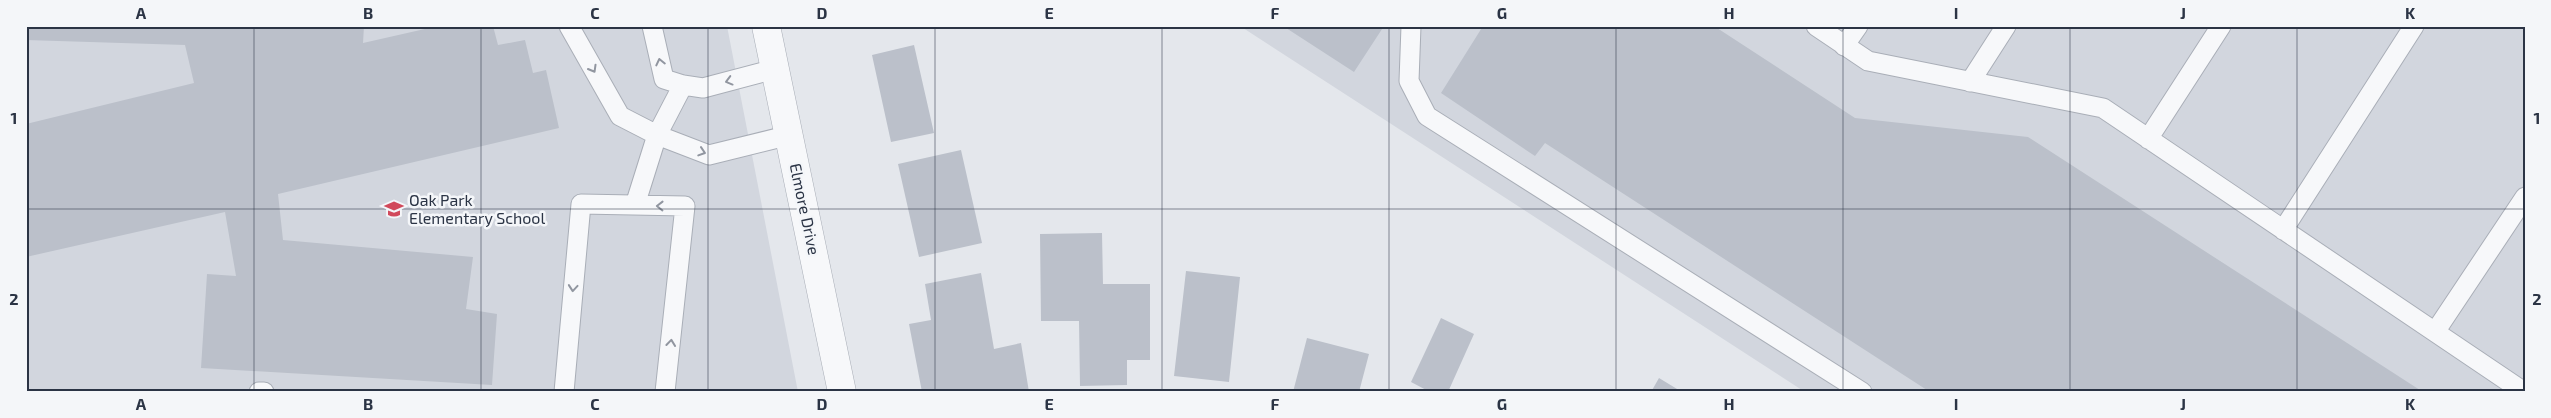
<svg xmlns="http://www.w3.org/2000/svg" width="2551" height="418" viewBox="0 0 2551 418" font-family="'Exo 2',sans-serif">
<style>
.built{fill:#d2d6de}
.building{fill:#bbc0ca}
.lines{fill:none;stroke-linecap:round;stroke-linejoin:round}
.lane-casing{stroke:#a9aeb7;stroke-width:21}
.street-casing{stroke:#a9aeb7;stroke-width:29}
.lane{stroke:#f7f8fa;stroke-width:19}
.street{stroke:#f7f8fa;stroke-width:28}
.oneway{stroke:#9196a0}
.grid{fill:none;stroke:#2b3445;stroke-width:1;stroke-opacity:0.55}
.labels{text-anchor:middle;stroke-width:5;stroke-linejoin:round;paint-order:stroke}
.poi-label{font-size:16px;fill:#2b3445;stroke:#f4f6f9;text-anchor:start}
.street-label{font-size:16px;fill:#2b3445;stroke:#f4f6f9}
.neatline{fill:none;stroke:#2b3445;stroke-width:2}
.grid-label{font-size:16px;text-anchor:middle;font-weight:bold;fill:#2b3445}
</style>
<rect width="100%" height="100%" fill="#e4e7ec"/>
<!-- built -->
<path class="built" d="M26 26H727L798 392H26Z
M1240 26H2525V392H1805Z"/>
<!-- building -->
<path class="building" d="M26 26H364L363 43 438 26H493L498 45 525 40 533 73 546 70 559 128 278 194 283 240 473 257 466 309 497 314 492 385 201 368 207 274 236 276 225 212 26 257V124L194 83 185 45 26 40Z
M1283 26H1384L1354 72Z
M1483 26H1714L1855 118 2028 137 2423 392H1930L1545 143 1535 156 1441 93Z
M914 45 934 133 891 142 872 55Z
M961 150 982 243 919 257 898 164Z
M1102 233 1103 284H1150V360H1127V385L1080 386 1079 321H1041L1040 234Z
M1186 271 1240 277 1229 382 1174 376Z
M981 273 994 349 1021 343 1029 392H922L909 324 931 320 925 284Z
M1441 318 1474 334 1448 392H1430L1411 382Z
M1307 338 1369 354 1359 392H1293Z
M1659 378 1682 392H1651Z"/>
<g class="lines">
<!-- lane casing -->
<g class="lane-casing">
<path id="lane" d="M569 26 620 116 657 135 709 155 790 135
M652 26 664 79 683 85 703 88 775 69
M1411 26 1409 81 1427 116 1862 392
M1816 26 1868 61 2103 108 2524 392
M1844 46 1858 26
M1970 82 2006 26
M2148 139 2221 26
M635 205 657 135 683 85
M2283 230 2414 26
M2435 332 2525 197
M259 392H264
M564 392 581 204 685 206 665 392"/>
</g>
<!-- street casing -->
<g class="street-casing">
<path id="street" d="M766 26 842 392"/>
</g>
<!-- lane -->
<use href="#lane" class="lane"/>
<!-- street -->
<use href="#street" class="street"/>
</g>
<!-- one-way arrows -->
<defs><path id="oneway-chevron" d="M-2-3.5L2.5 0L-2 3.5" fill="none" stroke-width="1.6" stroke-linecap="round" stroke-linejoin="round" transform="scale(1.25)"/></defs>
<g class="oneway">
<use href="#oneway-chevron" transform="translate(660 62) rotate(-103)"/>
<use href="#oneway-chevron" transform="translate(593 69) rotate(60)"/>
<use href="#oneway-chevron" transform="translate(729 81) rotate(165)"/>
<use href="#oneway-chevron" transform="translate(702 152) rotate(18)"/>
<use href="#oneway-chevron" transform="translate(660 206) rotate(-179)"/>
<use href="#oneway-chevron" transform="translate(573 288) rotate(95)"/>
<use href="#oneway-chevron" transform="translate(671 343) rotate(-84)"/>
</g>
<!-- grid -->
<path class="grid" d="M254 26V392M481 26V392M708 26V392M935 26V392M1162 26V392M1389 26V392M1616 26V392M1843 26V392M2070 26V392M2297 26V392M26 209H2525"/>
<!-- icons -->
<defs>
<g id="school-bare" transform="scale(1.5)"><path d="M0-5L7-2L0 1L-7-2ZM-4 1L0 2.5L4 1V4Q0 6-4 4Z" fill="#d1495b" stroke="#f4f6f9" stroke-width="2.5" paint-order="stroke"/></g>
</defs>
<g fill-rule="evenodd">
<use href="#school-bare" x="394" y="209"/>
</g>
<g class="labels">
<!-- poi labels -->
<g class="poi-label">
<text x="409" y="206">Oak Park<tspan x="409" dy="18">Elementary School</tspan></text>
</g>
<!-- street labels -->
<g class="street-label">
<text transform="translate(805 209) rotate(78)" y="6">Elmore Drive</text>
</g>
</g>
<!-- border -->
<rect width="2551" height="418" fill="none" stroke="#f4f6f9" stroke-width="55"/>
<rect x="28" y="28" width="2496" height="362" class="neatline"/>
<g class="grid-label">
<text x="141" y="19">A</text>
<text x="368" y="19">B</text>
<text x="595" y="19">C</text>
<text x="822" y="19">D</text>
<text x="1049" y="19">E</text>
<text x="1275" y="19">F</text>
<text x="1502" y="19">G</text>
<text x="1729" y="19">H</text>
<text x="1956" y="19">I</text>
<text x="2183" y="19">J</text>
<text x="2410" y="19">K</text>
<text x="14" y="124">1</text>
<text x="2537" y="124">1</text>
<text x="14" y="305">2</text>
<text x="2537" y="305">2</text>
<text x="141" y="410">A</text>
<text x="368" y="410">B</text>
<text x="595" y="410">C</text>
<text x="822" y="410">D</text>
<text x="1049" y="410">E</text>
<text x="1275" y="410">F</text>
<text x="1502" y="410">G</text>
<text x="1729" y="410">H</text>
<text x="1956" y="410">I</text>
<text x="2183" y="410">J</text>
<text x="2410" y="410">K</text>
</g>
</svg>
